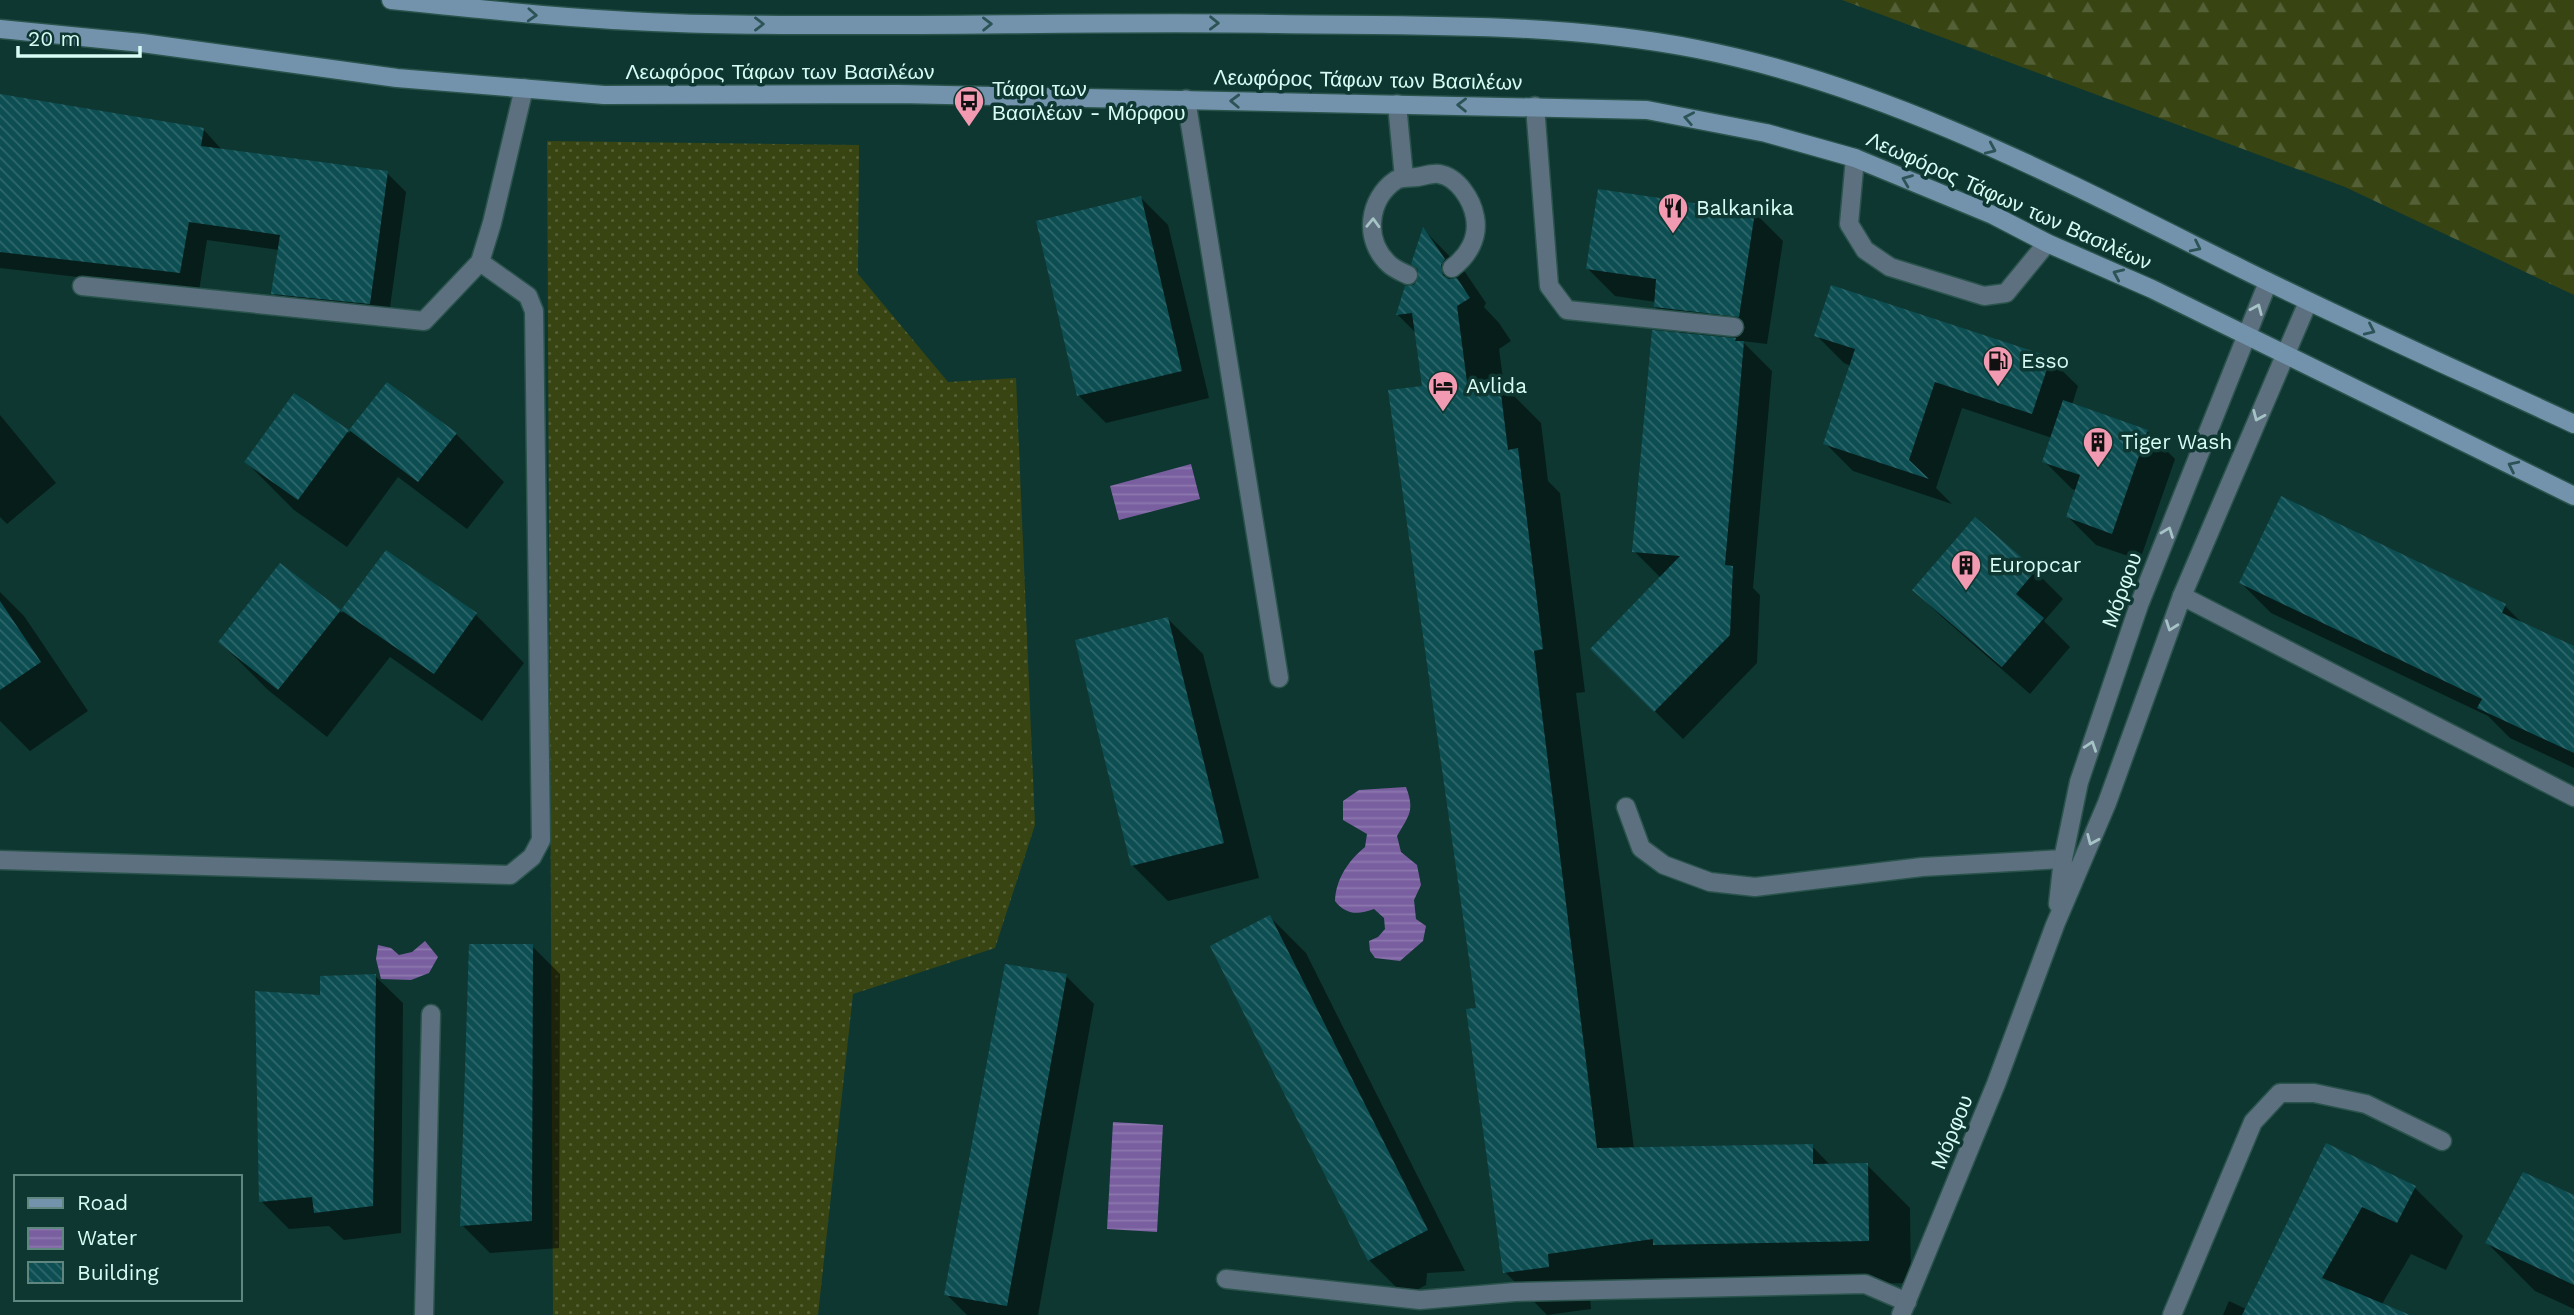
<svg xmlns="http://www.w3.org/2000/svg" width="2574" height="1315" viewBox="0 0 2574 1315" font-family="'Work Sans',sans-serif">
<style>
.grass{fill:url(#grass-dots)}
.forest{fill:url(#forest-firs)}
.water{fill:url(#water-rules)}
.shadow{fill:#0007}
.building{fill:url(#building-back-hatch)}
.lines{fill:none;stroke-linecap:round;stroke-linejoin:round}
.service-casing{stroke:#2a534c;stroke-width:21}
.minor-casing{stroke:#2a534c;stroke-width:21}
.tertiary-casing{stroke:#2a534c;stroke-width:21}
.secondary-casing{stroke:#2a534c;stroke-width:21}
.service{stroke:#5c707f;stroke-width:18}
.minor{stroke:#5c707f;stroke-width:18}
.tertiary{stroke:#5c707f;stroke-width:18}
.secondary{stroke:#7393ac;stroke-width:18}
.oneway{stroke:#2c5356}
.oneway2{stroke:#a6c4c6}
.labels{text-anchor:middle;stroke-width:7;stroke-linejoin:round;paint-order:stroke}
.street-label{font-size:21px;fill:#d8fcf5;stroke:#0e3731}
.poi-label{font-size:21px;fill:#d8fcf5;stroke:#0e3731;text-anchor:start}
</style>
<defs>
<pattern id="grass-dots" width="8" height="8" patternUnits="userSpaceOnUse" patternTransform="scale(1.75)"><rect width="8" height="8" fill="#384412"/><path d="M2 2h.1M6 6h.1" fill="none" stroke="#546035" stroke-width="1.8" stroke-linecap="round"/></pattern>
<pattern id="forest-firs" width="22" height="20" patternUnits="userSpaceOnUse" patternTransform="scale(1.75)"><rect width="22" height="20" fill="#384412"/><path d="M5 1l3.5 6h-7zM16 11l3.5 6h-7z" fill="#546035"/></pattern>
<pattern id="water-rules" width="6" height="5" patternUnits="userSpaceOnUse" patternTransform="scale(1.75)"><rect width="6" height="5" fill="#7a5fa0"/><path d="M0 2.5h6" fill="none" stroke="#8c77ae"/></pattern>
<pattern id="building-back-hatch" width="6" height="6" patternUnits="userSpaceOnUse" patternTransform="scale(1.75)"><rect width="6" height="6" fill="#0c4e52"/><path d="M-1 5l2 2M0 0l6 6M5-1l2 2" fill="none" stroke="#2f686c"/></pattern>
</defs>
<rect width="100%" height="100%" fill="#0e3731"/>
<!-- grass -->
<path class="grass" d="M547 141 859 145 858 274 948 382 1016 378 1035 825 995 948 853 994 818 1315H553Z"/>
<!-- forest -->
<path class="forest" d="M1842 0H2574V295L2345 187Z"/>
<!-- water -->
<path class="water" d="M1191 464 1200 499 1119 520 1110 486Z
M1406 787C1415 811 1409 815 1397 836L1401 852 1417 865 1421 885 1414 900 1416 919 1426 926 1423 941 1400 961 1375 958 1370 951 1369 941 1378 937 1385 929 1384 918 1374 909C1358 915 1346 915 1335 901 1336 879 1348 861 1365 847L1367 834 1343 820V801L1359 790Z
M425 941 438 957 429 973 411 980 381 979 376 959 378 945 391 948 399 955 412 952Z
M1113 1122 1163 1125 1157 1232 1107 1229Z"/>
<!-- shadow -->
<path class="shadow" d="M0 96 204 130 222 150 387 173 406 192 388 322 292 312 273 293 279 250 207 240 199 291 0 268Z
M1140 197 1168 225 1209 398 1106 423 1078 395Z
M1755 213 1783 241 1767 344 1742 341 1772 371 1753 588 1760 595 1757 663 1683 739 1592 649 1661 578 1634 551 1683 335 1655 307 1656 302 1615 296 1587 268Z
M1424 230 1465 272 1486 303 1484 307 1499 323 1511 341 1499 349 1504 386 1541 423 1548 481 1560 493 1585 692 1576 693 1634 1149 1812 1146 1831 1166 1867 1165 1910 1208 1911 1283 1698 1287 1590 1296 1591 1309 1547 1315 1505 1272 1478 1009 1424 388 1416 333 1398 315 1420 280Z
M1816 335 2050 359 2078 386 2072 405 2147 431 2175 459 2140 560 2096 545 2068 517 2077 491 2072 489 2044 461 2052 438 1962 408 1936 488 1952 504 1853 471 1825 443 1851 366 1844 363Z
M387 384 456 434 504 482 467 529 398 477 347 547 294 510 246 462 294 395 349 433Z
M0 415 56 483 7 524 0 517Z
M387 552 476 615 524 663 482 721 390 657 327 737 268 690 220 642 281 565 342 613Z
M2035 571 2063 599 2044 621 2070 647 2030 694 1942 617 1914 590Z
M2241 583 2505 606 2525 626 2574 648V768L2510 738 2488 716 2271 613Z
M0 592 24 616 88 711 30 751 0 721Z
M1167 618 1203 654 1259 878 1168 901 1132 865Z
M1270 917 1306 953 1465 1271 1427 1273 1426 1285 1405 1296 1369 1260Z
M532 946 560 974 559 1248 490 1253 462 1225Z
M375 976 403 1003 401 1233 344 1240 329 1226 289 1229 261 1201 322 997Z
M1066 976 1094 1004 1038 1315H967L946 1294Z
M2326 1146 2415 1188 2463 1236 2446 1270 2411 1254 2378 1311 2382 1315H2223L2229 1301 2246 1309Z
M2574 1197V1309L2535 1291 2487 1243Z"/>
<!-- building -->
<path class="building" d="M0 94 204 128 201 146 388 171 370 304 271 294 280 235 189 222 180 273 0 252Z
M1598 189 1755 212 1739 317 1654 307 1656 279 1586 269Z
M1141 196 1182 371 1077 396 1036 221Z
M1423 227 1445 259 1441 265 1443 275 1449 279 1457 278 1470 298 1457 306 1467 382 1499 378 1508 450 1518 448 1543 649 1534 651 1597 1148 1813 1144V1164L1868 1163 1869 1241 1653 1245V1239L1548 1254 1549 1267 1503 1273 1466 1009 1476 1008 1388 390 1422 386 1412 313 1396 315 1405 286 1414 285 1418 279V269L1411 264Z
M1831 285 2051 357 2032 414 1935 382 1909 460 1929 479 1823 444 1855 349 1814 336Z
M1652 330 1736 338 1735 341H1744L1725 565 1733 566 1730 635 1654 712 1590 649 1680 556 1632 552Z
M387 382 457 433 418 482 349 430Z
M294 393 349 430 298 500 244 462Z
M2063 400 2148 430 2112 534 2066 517 2080 475 2042 462Z
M2281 496 2506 604 2502 613 2574 646V753L2477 708 2482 699 2239 583Z
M1975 517 2036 570 2016 594 2044 618 2002 667 1912 590Z
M386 550 477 613 434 674 341 610Z
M280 563 341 610 278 690 218 642Z
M0 601 41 662 0 690Z
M1168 617 1224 843 1131 866 1075 640Z
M1270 915 1428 1230 1368 1261 1210 946Z
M469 944H533L532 1221 460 1226Z
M1005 964 1067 974 1007 1306 944 1295Z
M376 974 373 1206 314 1213 312 1197 259 1202 255 991 320 995V976Z
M2326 1143 2416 1186 2397 1223 2362 1207 2322 1278 2410 1315H2242Z
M2523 1172 2574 1195V1285L2485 1243Z"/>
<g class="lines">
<!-- service casing -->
<g class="service-casing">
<path id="service" d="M1186 99 1279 678
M1397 104 1404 178
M1535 106 1549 286 1567 310 1734 327
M1855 158 1849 224 1865 250 1890 267 1984 296 2006 293 2047 243
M1408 275C1402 272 1394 269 1389 264 1363 240 1368 199 1396 180 1402 177 1410 178 1417 177 1424 176 1432 173 1439 174 1458 177 1472 200 1475 217 1479 238 1468 256 1452 268
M82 286 424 321 480 262 492 223 524 88
M1626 807 1641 848 1664 865 1710 882 1755 887 1922 867 2063 859
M0 860 510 875 532 857 541 840 534 311 528 296 480 262
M1226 1279 1420 1300 1515 1292 1865 1284 1907 1302
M424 1315 431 1014
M2172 1315 2253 1122 2280 1093H2314L2366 1104 2442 1141"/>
</g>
<!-- minor casing -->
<g class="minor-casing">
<path id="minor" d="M2182 596 2574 797"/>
</g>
<!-- tertiary casing -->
<g class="tertiary-casing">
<path id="tertiary" d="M2058 904 2063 859 2079 782 2139 605 2268 282
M1901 1315 1996 1084 2055 925 2107 803 2182 596 2308 302"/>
</g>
<!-- secondary casing -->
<g class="secondary-casing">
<path id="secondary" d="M391 0C496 11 602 22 708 24 898 28 1088 21 1277 24 1417 26 1560 22 1697 49 1888 86 2071 184 2244 270 2353 324 2464 373 2574 424
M0 29 142 43 397 78 604 95 898 94 1647 110 1766 133 1855 158 1993 215 2047 243 2152 289 2574 496"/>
</g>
<!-- service -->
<use href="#service" class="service"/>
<!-- minor -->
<use href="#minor" class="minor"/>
<!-- tertiary -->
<use href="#tertiary" class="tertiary"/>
<!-- secondary -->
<use href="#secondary" class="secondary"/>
</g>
<!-- one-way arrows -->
<defs><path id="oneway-chevron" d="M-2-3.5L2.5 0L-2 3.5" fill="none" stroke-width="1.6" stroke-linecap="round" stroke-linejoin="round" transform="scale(1.75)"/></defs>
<g class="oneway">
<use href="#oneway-chevron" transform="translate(532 15) rotate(3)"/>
<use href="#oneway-chevron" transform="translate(1214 23) rotate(1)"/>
<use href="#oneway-chevron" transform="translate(759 24)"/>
<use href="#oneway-chevron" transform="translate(987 24) rotate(-1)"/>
<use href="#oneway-chevron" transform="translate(1235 101) rotate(-178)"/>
<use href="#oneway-chevron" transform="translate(1462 105) rotate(-179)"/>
<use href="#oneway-chevron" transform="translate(1689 118) rotate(-169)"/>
<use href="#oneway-chevron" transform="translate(1991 149) rotate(24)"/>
<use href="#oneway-chevron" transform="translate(1907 180) rotate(-158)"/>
<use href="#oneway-chevron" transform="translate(2196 247) rotate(26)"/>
<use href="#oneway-chevron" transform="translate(2118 274) rotate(-156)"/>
<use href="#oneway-chevron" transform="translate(2370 330) rotate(25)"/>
<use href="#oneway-chevron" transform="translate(2513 466) rotate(-154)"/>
</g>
<g class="oneway2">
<use href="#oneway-chevron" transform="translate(1373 223) rotate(-88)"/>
<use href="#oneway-chevron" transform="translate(2257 309) rotate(-67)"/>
<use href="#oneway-chevron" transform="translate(2258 416) rotate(113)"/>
<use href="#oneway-chevron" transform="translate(2168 532) rotate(-69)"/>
<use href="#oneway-chevron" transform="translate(2171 626) rotate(110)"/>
<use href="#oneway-chevron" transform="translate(2091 746) rotate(-71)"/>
<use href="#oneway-chevron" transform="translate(2092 840) rotate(113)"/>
</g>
<!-- icons -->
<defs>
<g id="bus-pin" transform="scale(1.575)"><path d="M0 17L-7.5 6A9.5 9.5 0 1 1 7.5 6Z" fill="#f19ab2" stroke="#0e3731"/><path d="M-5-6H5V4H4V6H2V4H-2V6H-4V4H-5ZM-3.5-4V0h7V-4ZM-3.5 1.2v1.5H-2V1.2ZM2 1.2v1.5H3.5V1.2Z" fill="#111"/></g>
<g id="restaurant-pin" transform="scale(1.575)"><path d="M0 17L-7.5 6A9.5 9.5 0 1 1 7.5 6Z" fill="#f19ab2" stroke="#0e3731"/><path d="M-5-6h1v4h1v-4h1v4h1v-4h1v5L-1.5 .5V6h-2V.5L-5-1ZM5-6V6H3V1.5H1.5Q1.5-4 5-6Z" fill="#111"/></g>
<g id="fuel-pin" transform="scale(1.575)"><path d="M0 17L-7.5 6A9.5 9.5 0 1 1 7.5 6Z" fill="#f19ab2" stroke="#0e3731"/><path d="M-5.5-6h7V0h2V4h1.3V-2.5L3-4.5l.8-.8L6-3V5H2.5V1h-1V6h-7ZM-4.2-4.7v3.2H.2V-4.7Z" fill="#111"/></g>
<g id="hotel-pin" transform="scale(1.575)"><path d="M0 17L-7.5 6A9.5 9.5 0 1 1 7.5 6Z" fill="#f19ab2" stroke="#0e3731"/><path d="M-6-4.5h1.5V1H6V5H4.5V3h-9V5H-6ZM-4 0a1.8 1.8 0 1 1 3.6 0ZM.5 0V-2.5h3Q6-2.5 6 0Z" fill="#111"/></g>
<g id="building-pin" transform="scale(1.575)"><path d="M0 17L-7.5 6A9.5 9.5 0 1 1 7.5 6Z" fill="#f19ab2" stroke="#0e3731"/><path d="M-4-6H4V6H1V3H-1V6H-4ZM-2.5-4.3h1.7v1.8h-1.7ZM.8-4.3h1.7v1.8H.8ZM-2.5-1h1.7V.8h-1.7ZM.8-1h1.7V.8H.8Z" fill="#111"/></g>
</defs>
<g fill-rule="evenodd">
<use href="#bus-pin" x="969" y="101"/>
<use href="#restaurant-pin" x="1673" y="208"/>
<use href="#fuel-pin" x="1998" y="361"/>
<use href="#hotel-pin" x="1443" y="386"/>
<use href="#building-pin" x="2098" y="442"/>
<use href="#building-pin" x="1966" y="565"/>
</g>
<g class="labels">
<!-- street labels -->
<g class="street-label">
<text x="780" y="79">Λεωφόρος Τάφων των Βασιλέων</text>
<text transform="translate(1368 80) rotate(1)" y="7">Λεωφόρος Τάφων των Βασιλέων</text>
<text transform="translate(2009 201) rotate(24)" y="7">Λεωφόρος Τάφων των Βασιλέων</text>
<text transform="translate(2122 590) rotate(-70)" y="7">Μόρφου</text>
<text transform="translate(1952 1132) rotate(-68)" y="7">Μόρφου</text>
</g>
<!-- poi labels -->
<g class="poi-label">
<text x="992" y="96">Τάφοι των<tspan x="992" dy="24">Βασιλέων - Μόρφου</tspan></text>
<text x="1696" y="215">Balkanika</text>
<text x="2021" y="368">Esso</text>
<text x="1466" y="393">Avlida</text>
<text x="2121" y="449">Tiger Wash</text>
<text x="1989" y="572">Europcar</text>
</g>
</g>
<!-- legend -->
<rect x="14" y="1175" width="228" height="126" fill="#0e3731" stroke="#5f867f" stroke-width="2"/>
<rect x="28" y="1198" width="35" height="10" fill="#7393ac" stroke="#5f867f" stroke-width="2"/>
<text x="77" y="1210" font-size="21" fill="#d8fcf5">Road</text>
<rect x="28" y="1228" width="35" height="21" fill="url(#water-rules)" stroke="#5f867f" stroke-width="2"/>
<text x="77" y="1245" font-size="21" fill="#d8fcf5">Water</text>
<rect x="28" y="1262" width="35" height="21" fill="url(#building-back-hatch)" stroke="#5f867f" stroke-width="2"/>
<text x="77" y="1280" font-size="21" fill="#d8fcf5">Building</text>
<!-- scale -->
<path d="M18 46v10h122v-10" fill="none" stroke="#d8fcf5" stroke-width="3.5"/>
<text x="28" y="46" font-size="21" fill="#d8fcf5" stroke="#0e3731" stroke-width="5" paint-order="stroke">20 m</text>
</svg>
